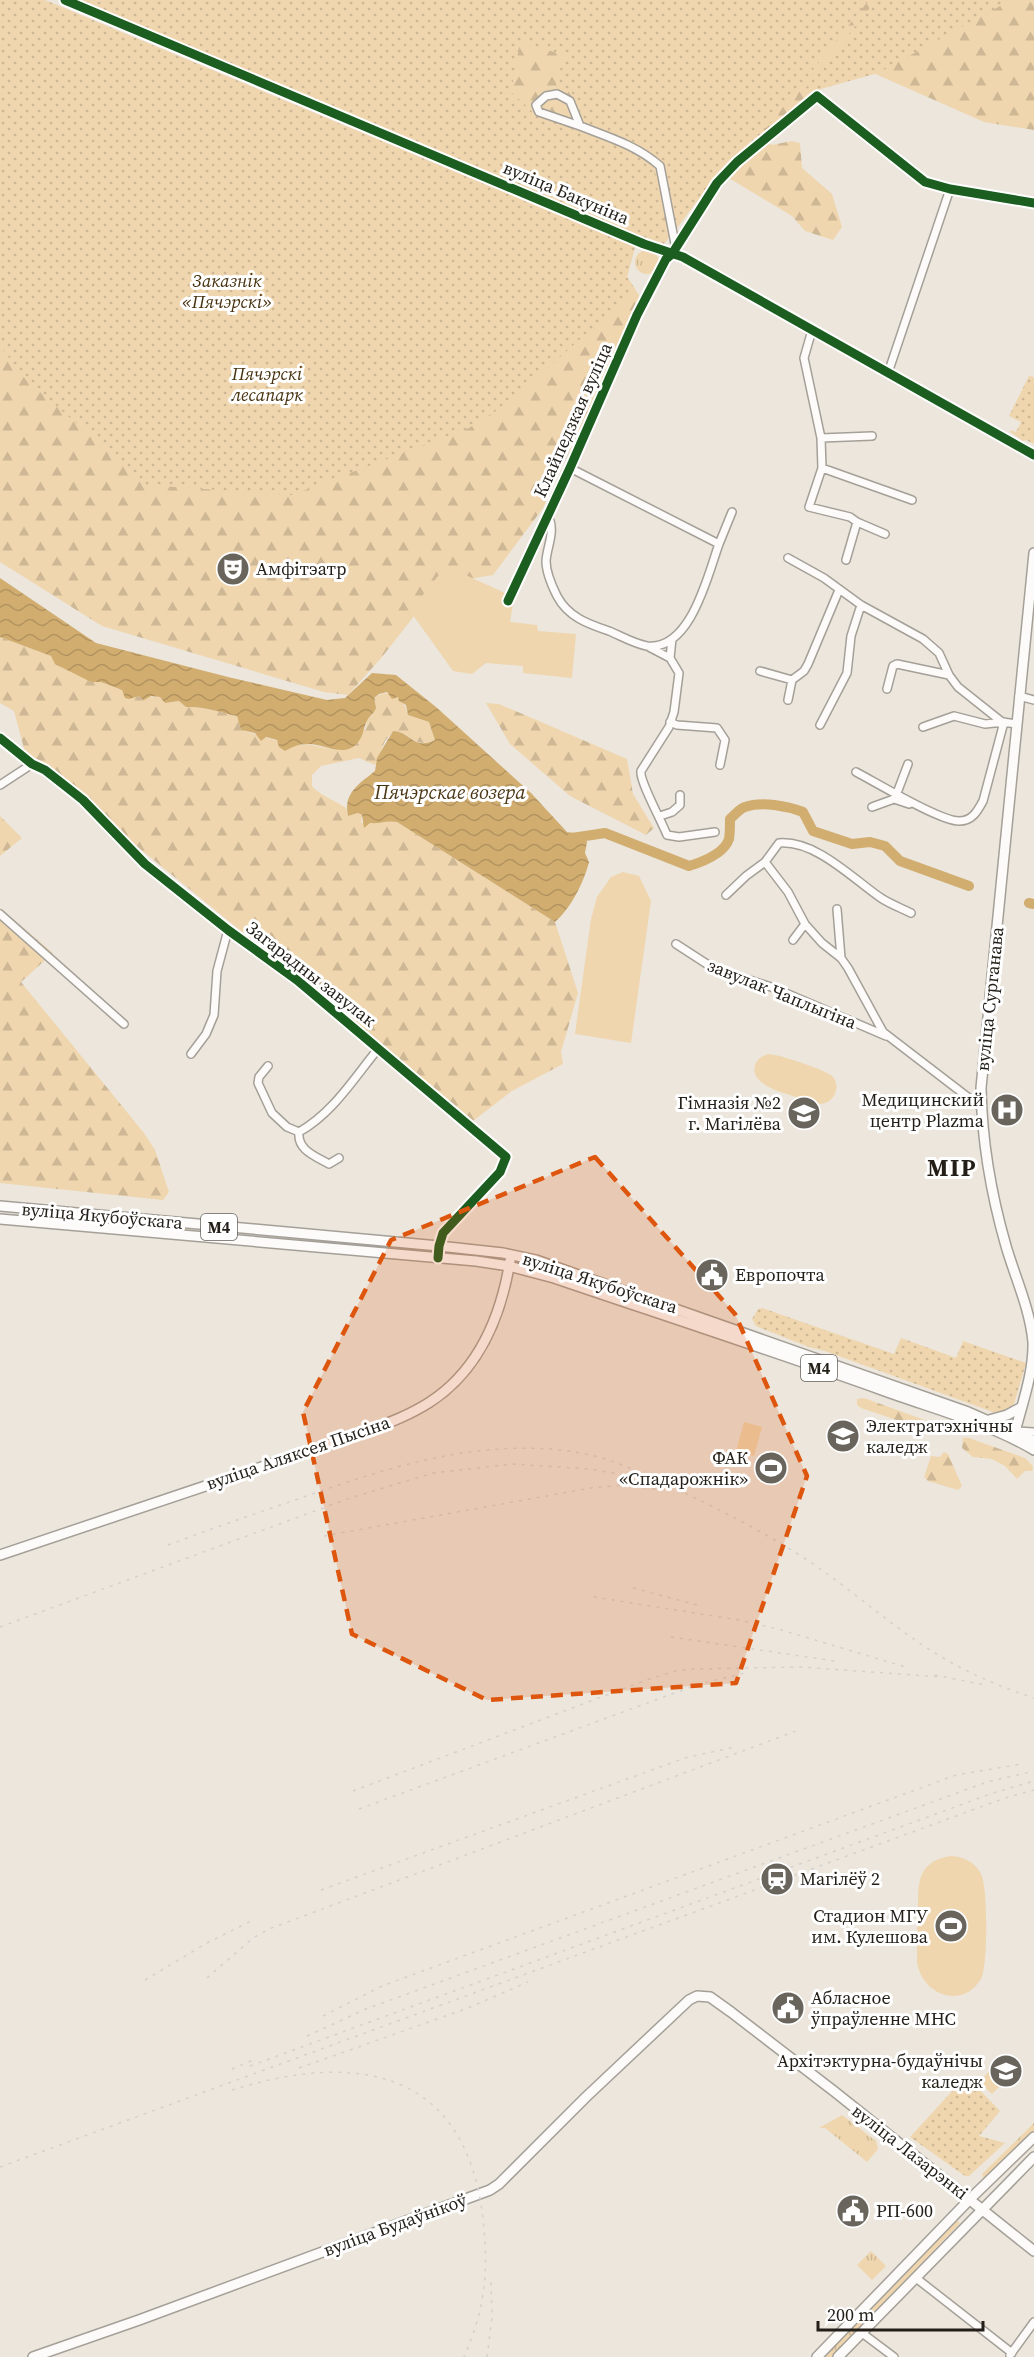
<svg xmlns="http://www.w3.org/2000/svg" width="1034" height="2357" viewBox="0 0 1034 2357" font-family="'Source Serif 4',serif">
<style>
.grass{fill:url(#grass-tufts)}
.forest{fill:url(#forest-firs)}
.park{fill:url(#park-dots)}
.garden{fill:#efd6ae}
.water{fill:url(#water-waves)}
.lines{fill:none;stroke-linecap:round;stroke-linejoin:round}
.river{stroke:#d1ad70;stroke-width:10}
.minor-casing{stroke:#a4a098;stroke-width:10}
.major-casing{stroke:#a4a098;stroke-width:12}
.minor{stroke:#fcfbfa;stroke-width:7}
.major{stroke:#fcfbfa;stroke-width:9}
.rail{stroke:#d3d2cf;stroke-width:1.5;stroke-dasharray:3 6;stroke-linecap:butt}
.cycleway-casing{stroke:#fff;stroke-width:13}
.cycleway{stroke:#1b5e20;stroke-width:9}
.marked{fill:#de560d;fill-opacity:0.2;stroke:#de560d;stroke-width:4.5;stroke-dasharray:12 8;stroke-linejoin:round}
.labels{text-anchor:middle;stroke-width:6;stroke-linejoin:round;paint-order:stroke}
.shield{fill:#fff;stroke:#65625d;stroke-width:1.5}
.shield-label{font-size:16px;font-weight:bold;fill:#231f18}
.street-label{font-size:18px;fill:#231f18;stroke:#fff}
.park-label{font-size:18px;font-style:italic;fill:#47320f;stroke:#fff}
.poi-label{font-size:18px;fill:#231f18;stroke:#fff;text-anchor:start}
.water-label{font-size:20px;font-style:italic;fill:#4c3715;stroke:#fff}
.district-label{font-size:24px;font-weight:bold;letter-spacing:1.5px;fill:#231f18;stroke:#fff}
</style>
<defs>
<pattern id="grass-tufts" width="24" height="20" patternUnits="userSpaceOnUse" patternTransform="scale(1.5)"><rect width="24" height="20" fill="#efd6ae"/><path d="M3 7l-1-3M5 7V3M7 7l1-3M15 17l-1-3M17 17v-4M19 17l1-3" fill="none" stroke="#cdb795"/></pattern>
<pattern id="forest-firs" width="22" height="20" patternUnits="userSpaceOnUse" patternTransform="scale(1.5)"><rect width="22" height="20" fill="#efd6ae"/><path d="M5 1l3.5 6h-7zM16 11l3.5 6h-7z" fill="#cdb795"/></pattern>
<pattern id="park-dots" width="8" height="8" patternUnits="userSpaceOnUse" patternTransform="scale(1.5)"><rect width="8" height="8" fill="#efd6ae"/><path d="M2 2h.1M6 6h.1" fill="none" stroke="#cdb795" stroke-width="1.8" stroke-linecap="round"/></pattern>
<pattern id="water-waves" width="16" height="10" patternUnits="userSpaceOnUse" patternTransform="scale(1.5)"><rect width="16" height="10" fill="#d1ad70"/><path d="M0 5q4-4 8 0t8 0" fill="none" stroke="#b39460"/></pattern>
</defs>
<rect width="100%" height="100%" fill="#ece6dc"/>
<!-- grass -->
<path class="grass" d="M635 262a12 12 0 1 1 24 0a12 12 0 1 1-24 0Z
M0 1212 237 1234 198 1232Z
M842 2115 876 2141 878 2149 867 2162 825 2128H819Z
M1034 2123V2132L984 2180 982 2174Z
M956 2220 960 2223 832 2357H821Z
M871 2251 886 2266 872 2280 857 2265Z"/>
<!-- forest -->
<path class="forest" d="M0 0 635 247 627 277 641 298 543 508 493 575 470 579 429 597 382 657 348 695 324 692 102 626 0 562Z
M77 0H1034V130L984 122 846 61 760 137 772 145 792 141 800 143 802 168 832 194 842 227 833 240 805 231 792 216 727 177 713 180 661 248Z
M0 637 51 656 91 682H101L122 690 125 697 134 696 161 697 165 703 180 701 186 707C205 706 218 712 237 716L241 730 294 746 307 744 336 750 366 729 367 720 373 714 374 698C390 686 404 698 408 715L429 722 436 740C413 750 411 731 393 731L385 741 375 765 359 758 321 766 312 775V786C319 795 335 800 346 808L348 816 358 813 362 815 361 823C373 823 387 820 397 822L555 922 578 993 561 1052 563 1064 512 1091 473 1121 455 1108 295 973 296 968 291 962 285 964 273 957 26 756 14 711 0 703Z
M486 703 499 704 627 759 633 794 654 828 646 835 570 796 510 744Z
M0 816 22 838 0 856Z
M0 908 53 953 21 982 144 1133 155 1150 169 1192 163 1200 0 1183Z
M864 1398 944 1427 947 1431 945 1434H938L861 1408 857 1405V1399Z
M963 1438H969L1025 1458 1033 1466 1032 1471H1025L1017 1479 1005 1466 992 1459 973 1457 962 1448Z
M944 1452 948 1454 962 1486 958 1490 928 1481 924 1477 931 1456 940 1457Z"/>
<!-- park -->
<path class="park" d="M0 0H45L635 247 627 277 635 289 513 400 469 428 292 495 144 485 106 449 26 380 0 346Z
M77 0H869L759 137 713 180 674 232 660 160 636 143 584 122 572 93 556 85 564 55 520 42 511 92 536 115 639 155 653 167 667 240 661 248Z
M876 0H1011L878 73 810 92 805 89Z
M1029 376 1034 377V444L1026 440 1023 441 1010 432 1011 430 1016 432 1021 422 1009 416Z
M762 1308 894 1354 901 1338 956 1358 963 1341 1026 1363 1014 1404 1001 1415 825 1351 809 1347 756 1326 752 1319 758 1309Z
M966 2076 1000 2111 979 2136 1005 2143 969 2176H965L910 2137Z"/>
<!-- garden -->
<path class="garden" d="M446 566 514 597 510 622 537 625 538 631 576 634 572 678 523 673V666L486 663 472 674 453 671 410 611Z
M623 872 639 876 651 901 631 1043 575 1034 591 919 597 897 611 877Z
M768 1054C778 1054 827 1070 833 1077 841 1087 834 1104 820 1104 816 1104 811 1101 807 1100 792 1095 748 1087 755 1065 757 1059 762 1056 768 1054Z
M744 1422 762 1427 754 1456 736 1451Z
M951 1856C964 1857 975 1862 981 1874 988 1886 988 1966 981 1979 962 2010 922 1995 917 1962 917 1946 917 1930 918 1914 918 1885 916 1861 951 1856Z
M1001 2059 1014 2072 992 2094 979 2082Z"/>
<!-- water -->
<path class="water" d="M0 578 96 643 228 677 327 700 345 698 372 673 396 675 436 707 531 793 567 832 582 834 587 842 585 853 589 862C584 882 571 908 555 922L397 822C387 820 380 824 370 823L364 828 362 815 358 813 348 816C343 793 359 784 375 771L377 758 393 731C410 731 414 751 435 740L429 722 408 715 406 705 399 701 398 697 392 699 387 692 379 694 374 698 376 708C374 713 371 715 368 719 364 725 364 734 359 741 345 760 325 743 307 744 299 744 292 747 285 751L279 747 277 740 266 737 261 741 255 733 241 730 237 716C218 712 205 706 186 707L179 701 165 703 160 697 151 696 144 700 139 696 129 699 125 698 122 690 101 682H91L55 664 51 656 0 637Z"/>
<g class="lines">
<!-- river -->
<path class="river" d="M572 838 605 833 689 866C702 862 724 854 729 839 730 833 730 825 730 819 735 815 740 808 745 807 762 801 787 806 803 812L813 831 852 844 870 842 885 846 900 861 969 886
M1029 903 1034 904"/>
<!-- minor casing -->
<g class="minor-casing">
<path id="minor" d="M65 0 644 244 683 257 1034 455
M580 126 539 112 536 105 546 96 557 94 570 101 580 126C608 137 636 145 660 166L676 249
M812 330 804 358 821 438 822 468 809 507 850 517 857 522 846 560
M888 373 950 189
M821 438 872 436
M822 468 912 500
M548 516C556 531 547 546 546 561 546 573 552 586 557 596 568 617 588 624 609 631 621 636 635 644 647 646 691 651 708 574 719 544L570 468
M857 522 885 534
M719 544 732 512
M788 558 824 578 861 605 923 639 939 653 949 675 958 687 1002 722 1017 724
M508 601 570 468 637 315 666 259 672 254 717 183 737 162 817 96 925 182 950 189 1034 203
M649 647 670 658 679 673 674 712 669 727 641 771C639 780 662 822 667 835L679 837 715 832
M670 658 672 639
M760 671 792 680 804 671 808 664 839 590
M887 689 893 666 897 664 949 675
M1019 696 1034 700
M788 700 792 680
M670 722 677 725 717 728 725 740 720 765
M820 725 847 673 851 636 861 605
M923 727 954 716 985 724 1004 722
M0 738 32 764 45 770 83 800 145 864 228 930 297 980 506 1157 500 1172 443 1233 439 1246 438 1258
M856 772C877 783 940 821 959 821 972 821 977 812 983 801L1004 722
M0 785 32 764
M897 793 908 764
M872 807 894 799 909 804
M660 816 672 812 680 805V795
M726 895 746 876 765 862
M837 909 841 958
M911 913C901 908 890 904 881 898 853 879 816 840 779 843L765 862 788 892 805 924 822 943 841 958 848 968 883 1032 982 1108
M0 914 124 1024
M793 940 805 924
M676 944 713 968 774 988 886 1036
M191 1054 206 1034 214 1015 217 971 228 930
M268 1066 259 1077 258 1083 272 1113 287 1127 299 1132
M339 1158 329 1164C315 1156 297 1150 299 1132 333 1113 354 1078 378 1049
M1015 1431 1034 1432
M916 2278 1012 2353
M862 2333 894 2357
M1010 2355 1034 2322"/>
</g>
<!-- major casing -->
<g class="major-casing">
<path id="major" d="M0 1206 439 1246 503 1253 536 1260 968 1412 1034 1441
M0 1219 476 1261 509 1266 554 1278C663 1315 773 1351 882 1390 931 1408 989 1423 1034 1450
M989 1420 1007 1415 1020 1408
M1014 1436C1021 1407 1034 1373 1033 1342 1030 1309 1015 1277 1006 1246 991 1194 982 1142 981 1088L1034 553
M0 1555 354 1436C380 1426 407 1417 430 1402 479 1370 501 1316 510 1261
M33 2357 139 2320 490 2190 499 2184 586 2097 689 2000 697 1996 710 1997 731 2012 835 2092 1034 2251
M817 2357 970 2199 1034 2137
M838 2357 1034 2157"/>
</g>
<!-- minor -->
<use href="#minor" class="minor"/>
<!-- major -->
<use href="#major" class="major"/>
<!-- rail -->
<path class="rail" d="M324 1536 591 1488 624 1485 669 1491
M168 1545C211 1529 254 1514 298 1499 388 1467 484 1436 581 1453 614 1459 644 1474 674 1488 719 1509 762 1531 804 1558 846 1585 884 1620 927 1648 959 1669 997 1686 1034 1698
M633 1588 697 1605
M594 1597 739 1620 778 1629 909 1668
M0 1627 350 1498 433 1473 512 1464 590 1469 635 1477
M671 1637 835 1661
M935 1675 985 1685
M353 1791 649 1679 676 1671 694 1669 801 1667 941 1677
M359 1809 699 1684 745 1673
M321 1890 685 1758 734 1747
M207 1978 253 1938 269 1929 796 1731
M145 1980 207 1943 255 1919
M323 2016 382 1986 956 1775 1021 1764
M307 2036 366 2009 987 1782 1034 1771
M250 2066 993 1793 1034 1781
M299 2068 468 2008 528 1982
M232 2069 255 2059
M232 2090C357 2051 466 2069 483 2219 489 2271 485 2309 464 2357
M0 2167 1005 1798 1034 1790
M487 2357 492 2318 491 2282"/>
<!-- cycleway casing -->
<g class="cycleway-casing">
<path id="cycleway" d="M65 0 644 244 683 257 1034 455
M508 601 570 468 637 315 666 259 672 254 717 183 737 162 817 96 925 182 950 189 1034 203
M0 738 32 764 45 770 83 800 145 864 228 930 297 980 506 1157 500 1172 443 1233 439 1246 438 1258"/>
</g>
<!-- cycleway -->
<use href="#cycleway" class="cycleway"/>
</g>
<!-- marked area -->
<path class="marked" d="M595 1157 735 1314 807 1476 736 1683 487 1700 352 1634 303 1412 391 1240Z"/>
<!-- icons -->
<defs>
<g id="theatre-disc" transform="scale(1.725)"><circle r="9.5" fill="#69655d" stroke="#fff"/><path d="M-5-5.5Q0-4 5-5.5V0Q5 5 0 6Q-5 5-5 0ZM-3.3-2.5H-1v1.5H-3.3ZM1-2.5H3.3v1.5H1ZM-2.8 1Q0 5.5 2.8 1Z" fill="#fff"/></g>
<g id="hospital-disc" transform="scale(1.725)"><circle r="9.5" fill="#69655d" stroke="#fff"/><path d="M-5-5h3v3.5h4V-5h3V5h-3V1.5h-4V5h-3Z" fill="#fff"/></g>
<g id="school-disc" transform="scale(1.725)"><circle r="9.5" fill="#69655d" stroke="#fff"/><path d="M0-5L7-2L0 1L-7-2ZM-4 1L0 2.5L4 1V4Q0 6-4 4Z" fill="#fff"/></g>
<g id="civic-disc" transform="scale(1.725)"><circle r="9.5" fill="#69655d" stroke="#fff"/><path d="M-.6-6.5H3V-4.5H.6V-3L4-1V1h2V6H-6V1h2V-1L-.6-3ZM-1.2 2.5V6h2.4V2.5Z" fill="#fff"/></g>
<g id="university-disc" transform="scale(1.725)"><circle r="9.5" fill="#69655d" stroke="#fff"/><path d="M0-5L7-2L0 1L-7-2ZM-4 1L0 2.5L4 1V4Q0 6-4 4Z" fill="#fff"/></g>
<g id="stadium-disc" transform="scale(1.725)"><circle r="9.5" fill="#69655d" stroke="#fff"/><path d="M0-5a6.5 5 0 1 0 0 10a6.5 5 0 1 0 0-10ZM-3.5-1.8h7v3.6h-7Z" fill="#fff"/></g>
<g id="station-disc" transform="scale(1.725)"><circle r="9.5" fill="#69655d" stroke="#fff"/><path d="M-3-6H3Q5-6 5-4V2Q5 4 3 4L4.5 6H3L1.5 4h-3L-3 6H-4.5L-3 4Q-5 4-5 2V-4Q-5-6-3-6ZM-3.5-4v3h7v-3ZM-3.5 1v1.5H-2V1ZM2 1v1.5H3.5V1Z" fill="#fff"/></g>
</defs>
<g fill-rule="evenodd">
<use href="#theatre-disc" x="233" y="569"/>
<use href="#hospital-disc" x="1007" y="1110"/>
<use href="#school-disc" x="804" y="1113"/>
<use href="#civic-disc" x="712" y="1275"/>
<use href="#university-disc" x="843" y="1436"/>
<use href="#stadium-disc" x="771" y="1468"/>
<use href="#station-disc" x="777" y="1879"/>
<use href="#stadium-disc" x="951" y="1926"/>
<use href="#civic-disc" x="788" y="2008"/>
<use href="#university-disc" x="1006" y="2071"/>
<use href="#civic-disc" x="853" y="2211"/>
</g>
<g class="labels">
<!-- shield labels -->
<g class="shield">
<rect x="201" y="1214" width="36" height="26" rx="4.5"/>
<rect x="801" y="1355" width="36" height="26" rx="4.5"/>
</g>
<g class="shield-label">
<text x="219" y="1233">М4</text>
<text x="819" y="1374">М4</text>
</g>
<!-- street labels -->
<g class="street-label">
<text transform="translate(566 193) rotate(23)" y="6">вуліца Бакуніна</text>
<text transform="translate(573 420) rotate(-66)" y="6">Клайпедзкая вуліца</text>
<text transform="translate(311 974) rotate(38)" y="6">Загарадны завулак</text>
<text transform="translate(782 994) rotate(22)" y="6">завулак Чаплыгіна</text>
<text transform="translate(990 999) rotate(-84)" y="6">вуліца Сурганава</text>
<text transform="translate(102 1216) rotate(5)" y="6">вуліца Якубоўскага</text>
<text transform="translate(600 1283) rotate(18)" y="6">вуліца Якубоўскага</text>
<text transform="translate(298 1453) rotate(-19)" y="6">вуліца Аляксея Пысіна</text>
<text transform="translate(910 2152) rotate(38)" y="6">вуліца Лазарэнкі</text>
<text transform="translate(395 2225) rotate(-20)" y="6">вуліца Будаўнікоў</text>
</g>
<!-- park labels -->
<g class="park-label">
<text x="227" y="287">Заказнік<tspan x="227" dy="21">«Пячэрскі»</tspan></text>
<text x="267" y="380">Пячэрскі<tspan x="267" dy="21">лесапарк</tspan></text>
</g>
<!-- poi labels -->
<g class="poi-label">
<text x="256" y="575">Амфітэатр</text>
<text x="984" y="1106" text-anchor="end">Медицинский<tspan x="984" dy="21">центр Plazma</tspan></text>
<text x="781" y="1109" text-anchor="end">Гімназія №2<tspan x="781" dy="21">г. Магілёва</tspan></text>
<text x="735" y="1281">Европочта</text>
<text x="866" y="1432">Электратэхнічны<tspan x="866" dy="21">каледж</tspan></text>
<text x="748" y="1464" text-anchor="end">ФАК<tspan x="748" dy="21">«Спадарожнік»</tspan></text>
<text x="800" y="1885">Магілёў 2</text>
<text x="928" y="1922" text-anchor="end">Стадион МГУ<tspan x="928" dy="21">им. Кулешова</tspan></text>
<text x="811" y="2004">Абласное<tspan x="811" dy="21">ўпраўленне МНС</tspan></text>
<text x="983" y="2067" text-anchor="end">Архітэктурна-будаўнічы<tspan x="983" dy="21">каледж</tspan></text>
<text x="876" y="2217">РП-600</text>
</g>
<!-- water labels -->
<g class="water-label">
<text x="450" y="799">Пячэрскае возера</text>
</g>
<!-- district labels -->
<g class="district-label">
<text x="952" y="1176">МІР</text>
</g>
</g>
<!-- scale -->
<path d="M818 2321v9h165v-9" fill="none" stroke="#231f18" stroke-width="3"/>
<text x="827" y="2321" font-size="18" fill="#231f18" stroke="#ffffff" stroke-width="4.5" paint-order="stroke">200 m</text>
</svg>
